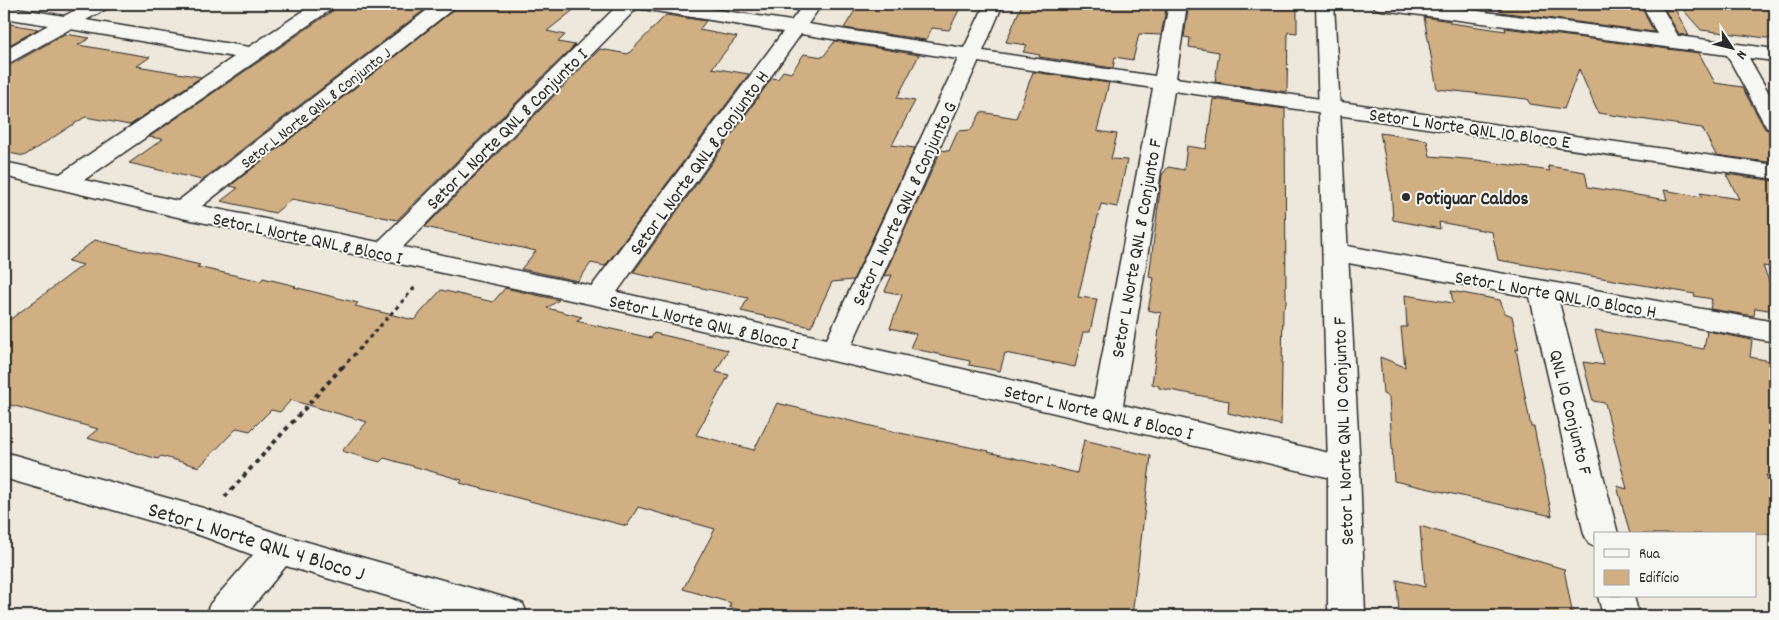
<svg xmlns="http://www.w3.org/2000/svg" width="1779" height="620" viewBox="0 0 1779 620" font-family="Dekko,sans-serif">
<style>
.building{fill:#d0af83;stroke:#2b2b2b}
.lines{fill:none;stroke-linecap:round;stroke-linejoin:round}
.minor-casing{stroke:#2b2b2b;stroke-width:3}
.major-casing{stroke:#2b2b2b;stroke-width:3}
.path-far1{stroke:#2b2b2b;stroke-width:3;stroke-dasharray:4 4;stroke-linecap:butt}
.path{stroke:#2b2b2b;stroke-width:4;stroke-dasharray:4.5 4.5;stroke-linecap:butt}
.minor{fill:#f6f6f2;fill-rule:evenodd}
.major{fill:#f6f6f2;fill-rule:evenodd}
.poi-dot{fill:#2b2b2b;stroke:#f6f6f2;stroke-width:2}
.labels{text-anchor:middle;stroke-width:4;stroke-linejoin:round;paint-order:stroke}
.far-street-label{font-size:16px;fill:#2b2b2b;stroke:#f6f6f2}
.street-label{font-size:19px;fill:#2b2b2b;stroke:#f6f6f2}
.poi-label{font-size:19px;font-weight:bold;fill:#2b2b2b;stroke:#f6f6f2;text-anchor:start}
.near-street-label{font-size:22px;fill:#2b2b2b;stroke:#f6f6f2}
</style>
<rect width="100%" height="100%" fill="#eee8dc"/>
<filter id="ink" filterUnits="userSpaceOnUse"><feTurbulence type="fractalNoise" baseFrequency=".02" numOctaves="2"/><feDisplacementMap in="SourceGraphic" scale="10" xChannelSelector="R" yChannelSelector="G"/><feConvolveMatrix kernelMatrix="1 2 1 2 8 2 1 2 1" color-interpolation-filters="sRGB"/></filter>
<g filter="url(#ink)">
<!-- building -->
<path class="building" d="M339 4H432L202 180 129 163 163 139 149 137 334 10Z
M458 4H581L547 31 565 35 558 42 575 45 397 220 292 199 275 213 221 201 238 188 230 186 455 9Z
M859 4H962L949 30 932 28 926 40 844 28Z
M1022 4H1167L1161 35 1139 34 1133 60 1115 57 1113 68 1039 57 1040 55 1023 52 1027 45 1006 42Z
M1189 4H1297V33L1288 32 1287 92 1215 82 1219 52 1189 47 1190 38 1184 37Z
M1498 4H1619L1641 7 1654 32 1500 12Z
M1678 4H1775V39L1701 30Z
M1665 10 1676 11 1689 36 1679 34Z
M666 15 706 21 699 30 737 37 712 68 749 74 605 266 591 263 578 281 521 269 536 251 425 227 600 49 628 54Z
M1424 17 1450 21V23L1506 31 1505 28 1699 53 1715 83 1742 87 1765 129 1775 132V163L1716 155 1702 128 1598 113 1579 69 1564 109 1530 104 1527 99 1437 89Z
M4 23 38 29 4 48Z
M65 34 90 38 78 45 150 57 137 66 201 77 130 125 85 117 24 156 4 152V66L12 64Z
M835 41 919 55 897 98 915 101 892 145 915 148 853 280 832 282 811 327 741 311 748 298 633 273 772 78 778 79 783 71 791 73 804 54 823 57Z
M1033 72 1109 83 1097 131 1117 134 1111 159 1127 160 1117 207 1101 204 1078 297 1097 299 1090 332H1083L1075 367 1005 353 1000 371 969 365 970 361 910 348 916 334 890 328 902 295 885 291 892 275 884 276 941 150 949 151 958 131 971 130 981 112 1016 118Z
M1213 99 1285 109 1286 304 1283 309 1281 425 1228 413 1229 401 1159 388V386L1152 384 1161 313 1148 310 1154 278 1149 277 1162 175 1168 167 1184 170 1187 146 1206 149Z
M1380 133 1427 140 1430 156 1477 160 1550 171 1548 166 1585 172 1588 187 1667 200 1664 190 1702 197 1700 193 1739 199 1726 174 1775 181V268L1763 266 1775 296V311L1755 308 1754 316 1710 309 1712 299 1694 296 1695 294 1498 260 1492 232 1439 222 1440 229 1393 220 1391 187Z
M95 240 200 265 197 267 261 281 263 278 296 286 294 287 358 303 355 306 414 320 441 290 493 302 505 288 559 300 547 308 582 317 576 321 651 338 654 333 728 350 716 372 729 375 696 435 754 450 777 403 900 433 989 451 988 452 1077 473 1084 440 1151 456 1132 616H800L782 611 780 616H760L729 607 731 603 683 589 715 529 638 507 627 526 460 483 462 480 384 458 380 462 342 451 367 422 291 400 280 412 271 410 250 431 237 428 199 467 161 456 158 459 87 438 98 429 4 403V324L83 265 68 261Z
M1451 291 1500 300 1505 313 1512 316 1519 350 1516 349 1531 427H1534L1552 516 1394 481 1389 397 1383 394 1380 357 1405 367 1401 327H1407L1405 295 1453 303Z
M1595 330 1704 349 1707 331 1752 340 1750 357 1775 362V477L1766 475 1775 498V534H1630L1617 486 1627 489 1605 403 1593 401 1583 362 1604 365Z
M1420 526 1564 569 1573 616H1399L1397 580 1425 587Z"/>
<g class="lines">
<!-- minor casing -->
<g class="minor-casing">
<path id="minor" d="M87 4H110L108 8 86 20 249 47 314 4H335L333 8 84 180 178 201 435 4H456L454 8 202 206 378 242 619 4H678L791 21 804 4H822L808 24 964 48 985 4H1003L983 51 1155 76 1169 4H1187L1176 78 1775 165V179L1174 91 1123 405 1355 459 1360 468 1355 477 1344 481 599 306 182 218 4 176V162L60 174 234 57 70 29 11 62 4 64V50L48 25 4 18V6L64 16ZM637 8 783 32 592 286 403 247ZM801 34 958 59 827 339 617 292ZM978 62 1153 88 1094 399 852 344Z
M1373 4H1424L1657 34 1642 4H1660L1678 36 1775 49V61L1749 58 1775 104V130L1767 128 1764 123 1727 55 1382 10 1375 8Z
M1336 244 1775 322V342L1559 302 1618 534H1595V547L1589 544 1584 534 1530 297 1327 259 1323 253 1327 247Z
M4 452 203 508 279 534 510 599 523 604 528 616H455L286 566 245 616H205L210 604 253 555 202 536 4 478Z
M1598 596H1634L1639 616H1603Z"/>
</g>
<!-- major casing -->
<g class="major-casing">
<path id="major" d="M1316 4H1334L1360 468 1365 616H1329L1328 608V468Z"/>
</g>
<!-- path-far1 -->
<path class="path-far1" d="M342 368 417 285"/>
<!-- path -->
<path class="path" d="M225 497 343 366"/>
<!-- minor -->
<use href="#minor" class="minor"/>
<!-- major -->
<use href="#major" class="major"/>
</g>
</g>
<!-- markers -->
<circle class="poi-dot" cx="1406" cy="197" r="5"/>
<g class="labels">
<!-- far-street labels -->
<g class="far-street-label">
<text transform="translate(315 107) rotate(-38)" y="6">Setor L Norte QNL 8 Conjunto J</text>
</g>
<!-- street labels -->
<g class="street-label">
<text transform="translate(1470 127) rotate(8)" y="7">Setor L Norte QNL 10 Bloco E</text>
<text transform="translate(506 128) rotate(-45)" y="7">Setor L Norte QNL 8 Conjunto I</text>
<text transform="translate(698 162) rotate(-54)" y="7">Setor L Norte QNL 8 Conjunto H</text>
<text transform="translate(903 203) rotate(-65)" y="7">Setor L Norte QNL 8 Conjunto G</text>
<text transform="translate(308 237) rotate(12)" y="7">Setor L Norte QNL 8 Bloco I</text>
<text transform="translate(1135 248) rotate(-80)" y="7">Setor L Norte QNL 8 Conjunto F</text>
<text transform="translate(1556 293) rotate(10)" y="7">Setor L Norte QNL 10 Bloco H</text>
<text transform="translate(704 321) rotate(13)" y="7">Setor L Norte QNL 8 Bloco I</text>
<text transform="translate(1099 411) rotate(13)" y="7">Setor L Norte QNL 8 Bloco I</text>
<text transform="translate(1572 412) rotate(76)" y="7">QNL 10 Conjunto F</text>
<text transform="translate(1342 431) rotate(-92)" y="7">Setor L Norte QNL 10 Conjunto F</text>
</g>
<!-- poi labels -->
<g class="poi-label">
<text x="1416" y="204">Potiguar Caldos</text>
</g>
<!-- near-street labels -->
<g class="near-street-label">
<text transform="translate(257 540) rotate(17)" y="8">Setor L Norte QNL 4 Bloco J</text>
</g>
</g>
<!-- margin -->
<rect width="1779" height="620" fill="none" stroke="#f6f6f2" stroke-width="20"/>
<rect x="10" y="10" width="1759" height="600" fill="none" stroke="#2b2b2b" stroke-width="2" filter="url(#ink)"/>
<!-- legend -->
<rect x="1594" y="532" width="162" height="65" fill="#f6f6f2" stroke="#a5a5a2"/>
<rect x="1604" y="549" width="25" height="8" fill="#f6f6f2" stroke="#a5a5a2"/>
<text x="1639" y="558" font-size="15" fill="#2b2b2b">Rua</text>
<rect x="1604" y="570" width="25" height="15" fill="#d0af83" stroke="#a5a5a2"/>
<text x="1639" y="582" font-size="15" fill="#2b2b2b">Edifício</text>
<!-- north arrow -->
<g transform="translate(1732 48) rotate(125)" stroke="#f6f6f2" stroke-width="4" paint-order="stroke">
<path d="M0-4L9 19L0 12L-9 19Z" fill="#2b2b2b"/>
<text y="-8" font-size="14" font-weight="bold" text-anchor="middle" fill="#2b2b2b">N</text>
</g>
</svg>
